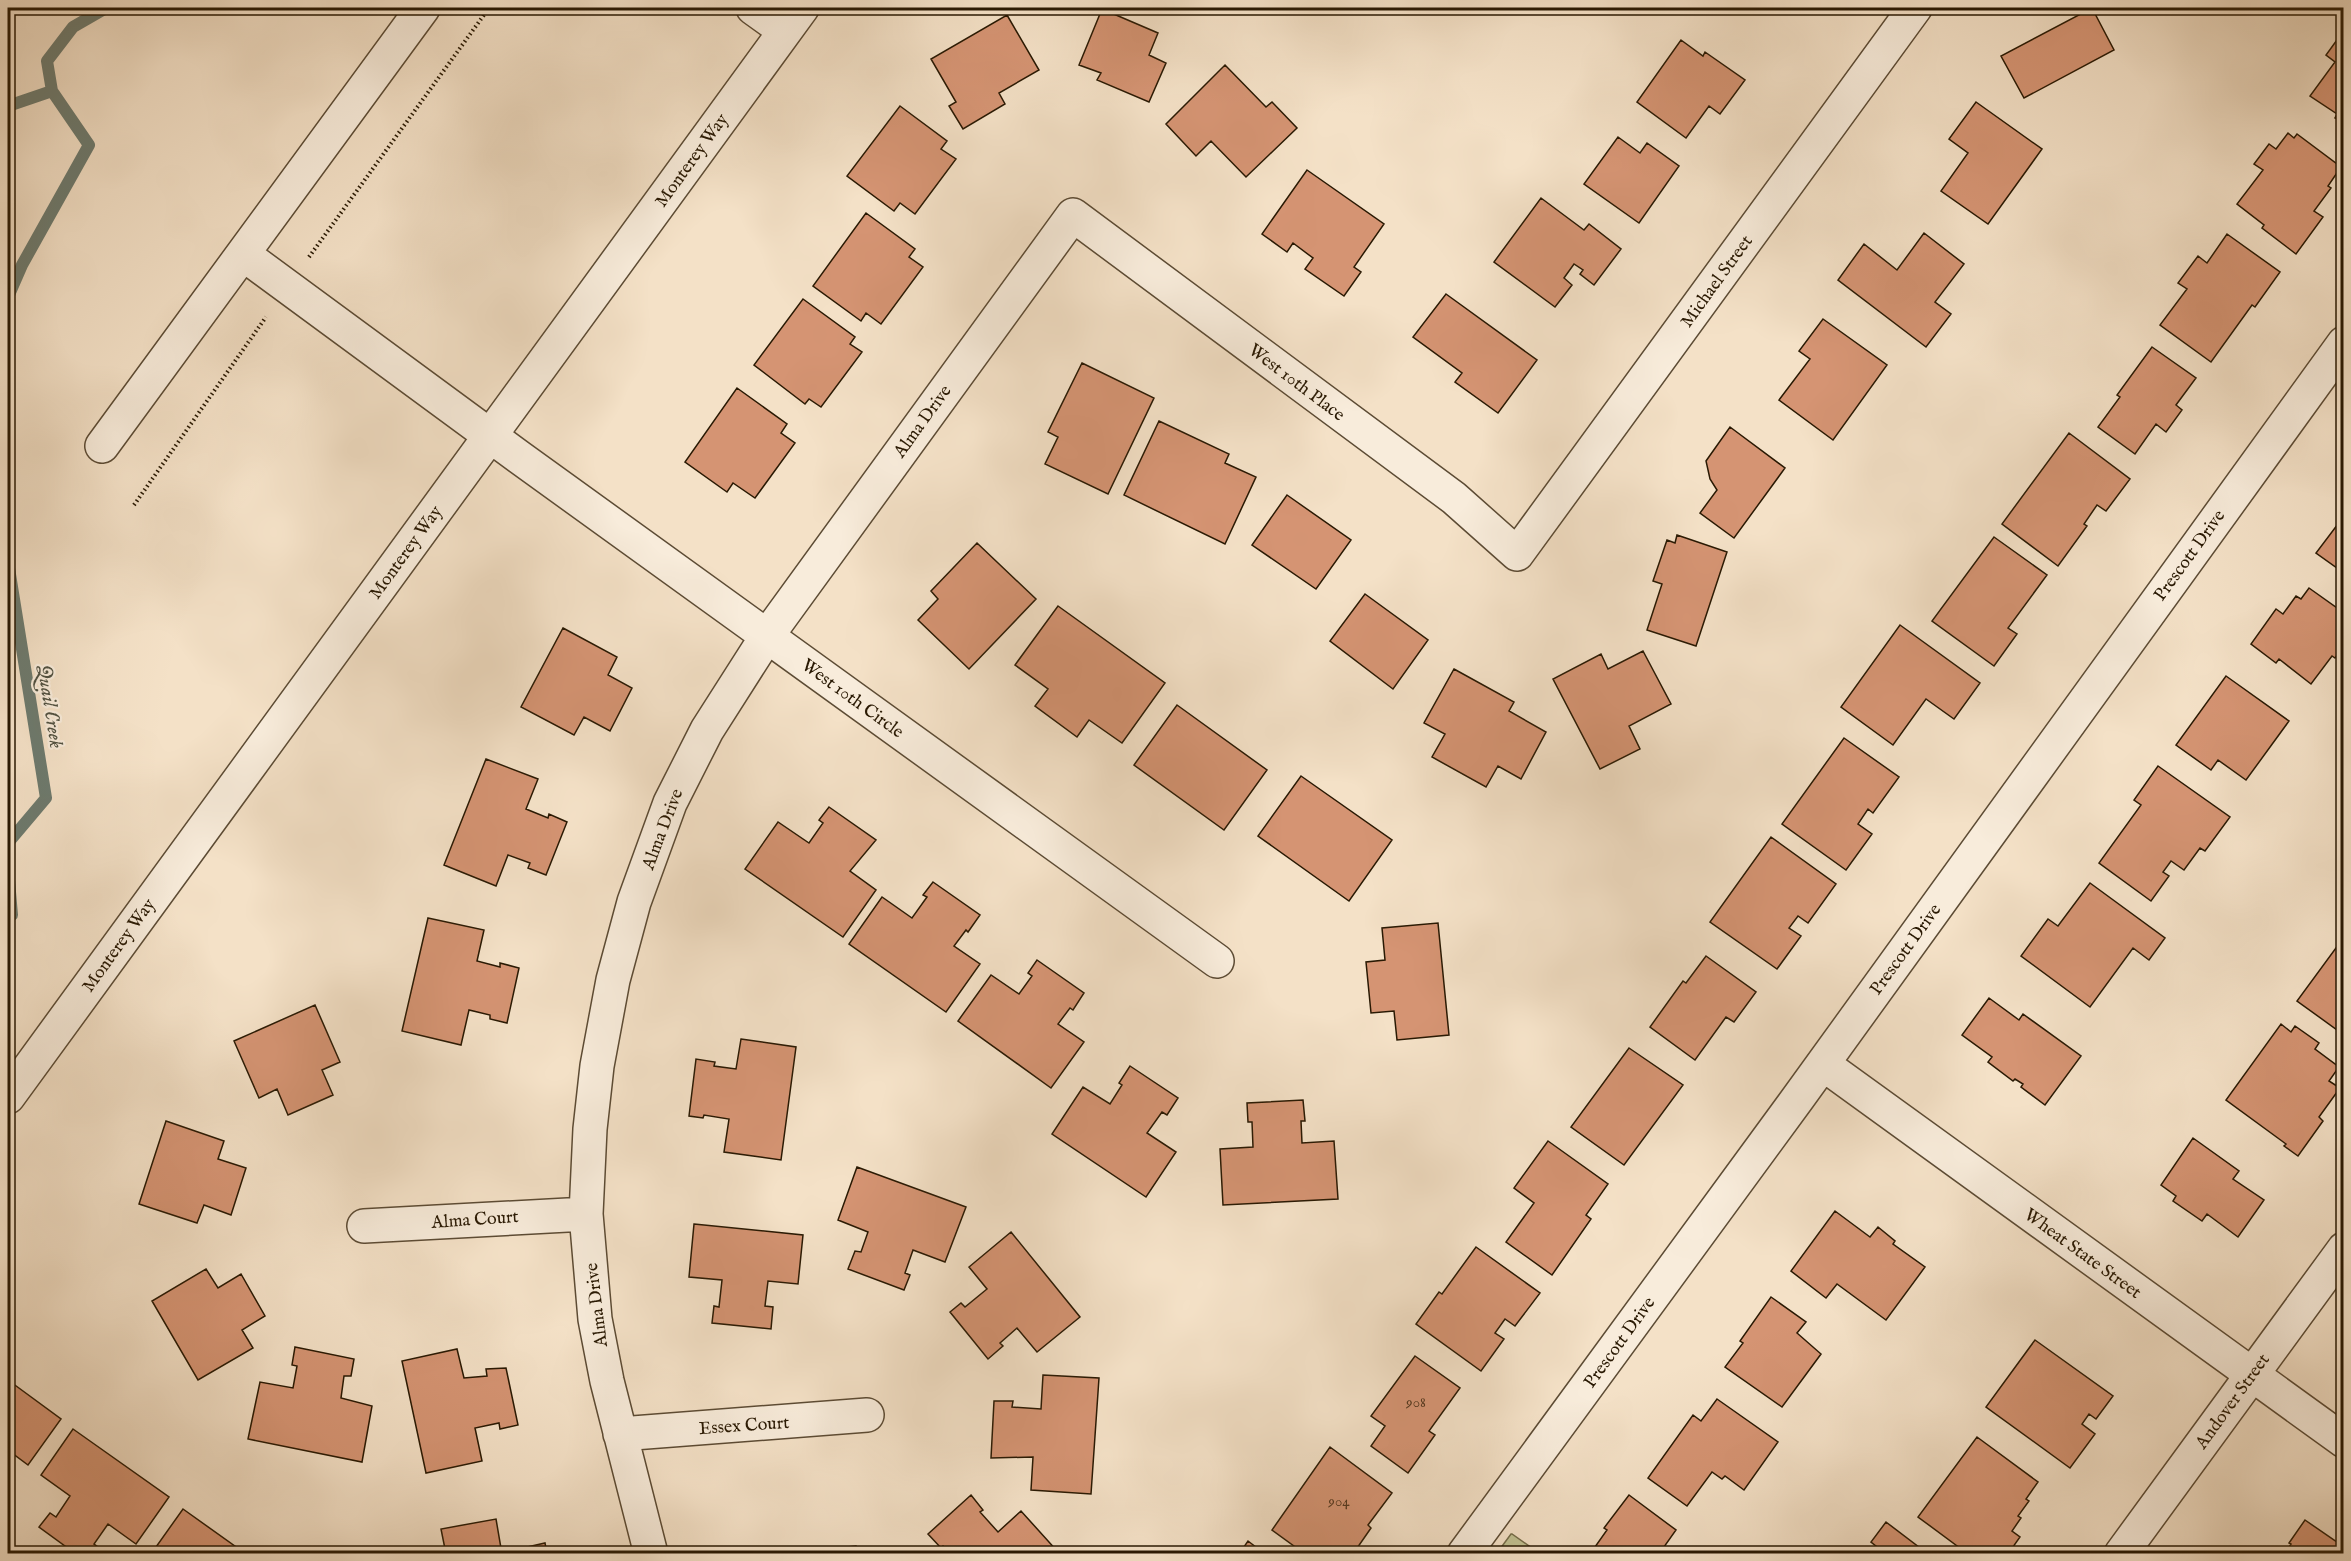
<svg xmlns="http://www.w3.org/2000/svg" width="2351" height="1561" viewBox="0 0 2351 1561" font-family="'IM FELL English',serif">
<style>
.green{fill:#c1c192;stroke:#756d4a;stroke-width:1.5}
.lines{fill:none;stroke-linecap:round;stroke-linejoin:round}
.stream{stroke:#6e7b6f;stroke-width:12}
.building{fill:#d59473;stroke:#291903;stroke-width:1.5}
.minor-casing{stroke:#5c4b34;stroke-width:36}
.path{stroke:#291903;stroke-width:4;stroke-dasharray:1.5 3;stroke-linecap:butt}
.minor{stroke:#f8ecdb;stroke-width:33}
.labels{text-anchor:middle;stroke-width:4.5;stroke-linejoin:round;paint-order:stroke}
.number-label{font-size:15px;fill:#54381f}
.street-label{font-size:18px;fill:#291903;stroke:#f8ecdb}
.water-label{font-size:20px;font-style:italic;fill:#515242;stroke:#f8ecdb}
</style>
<rect width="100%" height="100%" fill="#f4e1c7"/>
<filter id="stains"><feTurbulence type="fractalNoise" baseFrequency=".00333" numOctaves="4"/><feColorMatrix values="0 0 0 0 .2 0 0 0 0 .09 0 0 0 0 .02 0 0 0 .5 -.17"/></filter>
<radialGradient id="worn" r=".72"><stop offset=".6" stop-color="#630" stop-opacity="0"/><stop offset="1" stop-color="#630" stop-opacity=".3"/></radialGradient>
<!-- green -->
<path class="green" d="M1511 1534H1512L1539 1553H1497Z"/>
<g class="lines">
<!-- stream -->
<path class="stream" d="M8 106 52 91
M8 297 22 265 89 145 52 91 47 61 73 27 106 8
M8 562 46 798 8 843
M8 869 12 915 8 918"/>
</g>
<!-- building -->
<path class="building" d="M2092 8 2114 50 2024 98 2001 56Z
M1102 9 1158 33 1149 55 1166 63 1149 102 1097 80 1101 73 1079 65Z
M1007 15 1039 70 999 93 1005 104 963 129 949 106 956 102 931 59Z
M2342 33 2344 34V123L2335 118 2337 114 2310 96 2335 62 2326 55Z
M1681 40 1703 56 1705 52 1745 80 1720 114 1709 106 1686 138 1637 102Z
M1225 65 1266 107 1272 102 1297 128 1246 177 1211 141 1196 156 1166 124Z
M1976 102 2042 149 1988 224 1941 191 1968 153 1949 139Z
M900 106 947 141 941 149 956 159 915 214 900 203 894 211 847 176Z
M2288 133 2294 138 2297 134 2341 167 2328 186 2331 188 2314 211 2323 217 2296 254 2262 228 2264 225 2237 204 2263 170 2254 164 2269 144 2276 149Z
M1618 137 1640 153 1647 143 1679 166 1639 223 1584 184Z
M1307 170 1384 224 1354 267 1361 272 1344 296 1305 269 1313 258 1293 243 1287 252 1262 234Z
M1541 198 1584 230 1589 224 1621 249 1594 285 1580 274 1583 270 1574 264 1564 278 1572 285 1555 307 1494 262Z
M866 213 915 249 909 257 923 267 881 324 866 313 861 321 813 286Z
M1924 233 1964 264 1935 302 1951 314 1926 347 1838 280 1864 244 1897 270Z
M2227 234 2280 272 2255 307 2252 305 2211 362 2160 325 2187 289 2178 283 2198 256 2207 263Z
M1446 294 1537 360 1498 413 1455 382 1462 373 1413 337Z
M803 299 855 337 850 344 862 352 821 407 809 399 805 404 754 365Z
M1823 319 1887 365 1833 440 1779 400 1810 359 1799 351Z
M2152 347 2196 378 2176 405 2182 410 2166 432 2156 424 2135 454 2098 427 2120 397 2117 395Z
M1082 363 1154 398 1108 494 1045 464 1058 437 1048 432Z
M737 388 787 424 781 433 795 443 755 498 733 483 727 492 685 462Z
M1159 421 1229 454 1225 463 1256 477 1225 544 1124 495Z
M1730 427 1785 468 1734 538 1700 513 1717 490 1710 479 1706 461Z
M2069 433 2130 479 2106 511 2097 505 2084 524 2087 526 2058 566 2002 524Z
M1287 495 1351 540 1316 589 1252 545Z
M2344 516V573L2316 553Z
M1677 535 1727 552 1696 646 1647 630 1662 584 1653 581 1667 540 1675 543Z
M1994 537 2047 575 2008 628 2017 634 1994 666 1932 621Z
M977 543 1036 599 969 669 918 620 938 599 931 591Z
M2309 588 2344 613V646L2335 658 2332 656 2311 684 2279 659 2276 663 2251 644 2276 609 2283 614 2296 596 2301 599Z
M1365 594 1428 640 1393 689 1330 641Z
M1058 606 1165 683 1122 743 1089 720 1077 737 1035 706 1048 689 1015 665Z
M1900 625 1980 683 1954 719 1926 699 1893 745 1841 707Z
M563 628 617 657 608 675 632 688 610 731 584 717 574 735 521 707Z
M1643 651 1671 704 1629 726 1640 749 1600 769 1553 679 1601 654 1608 669Z
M1454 669 1514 702 1509 711 1546 732 1521 779 1498 766 1486 787 1432 757 1445 734 1424 723Z
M2226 676 2289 721 2246 780 2218 760 2211 770 2176 745Z
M1177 705 1267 770 1224 830 1134 765Z
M1844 738 1899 777 1873 813 1868 809 1858 824 1872 834 1846 870 1782 824Z
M486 759 538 779 526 809 548 818 549 814 567 822 546 875 528 868 530 863 508 855 496 886 444 865Z
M2158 766 2230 817 2205 851 2200 848 2184 870 2171 861 2163 872 2169 876 2151 901 2099 863 2141 805 2134 800Z
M1301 776 1392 840 1349 901 1258 836Z
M829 807 876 840 850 871 876 890 843 937 745 869 778 822 809 843 823 823 819 820Z
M1771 837 1836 884 1808 923 1798 916 1789 928 1801 936 1777 969 1710 922Z
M933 882 980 915 968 932 966 930 954 946 980 964 946 1012 849 944 882 897 912 918 927 897 923 895Z
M2090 883 2165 938 2149 960 2133 948 2090 1007 2021 956 2048 919 2058 926Z
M428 918 484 930 477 961 500 967V963L519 968 507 1023 490 1019V1015L469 1010 461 1045 402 1031Z
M1438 923 1449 1035 1397 1040 1394 1011 1371 1013 1366 962 1385 960 1382 928Z
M2344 937V1035L2297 1001Z
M1706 956 1756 992 1734 1022 1726 1017 1695 1060 1650 1027 1683 981 1686 983Z
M1037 960 1084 993 1073 1010 1070 1008 1058 1024 1084 1042 1051 1088 958 1021 991 975 1019 994 1032 976 1028 973Z
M1989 998 2019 1020 2023 1014 2081 1056 2045 1105 2021 1087 2023 1084 2015 1079 2013 1081 1988 1062 1992 1057 1962 1035Z
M315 1005 340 1062 322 1070 333 1095 288 1115 277 1089 259 1098 234 1041Z
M2281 1024 2291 1032 2295 1026 2319 1043 2315 1049 2339 1067 2329 1081 2340 1088 2319 1117 2323 1121 2298 1156 2284 1146 2286 1144 2226 1100Z
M741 1039 796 1047 781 1160 724 1152 729 1119 704 1115 703 1118 689 1116 696 1059 715 1062 714 1066 736 1069Z
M1629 1048 1683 1085 1624 1165 1571 1127Z
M1130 1066 1178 1098 1167 1115 1162 1112 1147 1133 1176 1152 1146 1197 1052 1134 1083 1087 1110 1104 1122 1085 1119 1083Z
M1303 1100 1305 1121H1301L1302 1143 1334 1141 1338 1199 1223 1205 1220 1149 1253 1147 1252 1122H1248L1247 1103Z
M166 1121 224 1141 218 1159 246 1168 231 1215 204 1205 197 1223 139 1204Z
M2193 1138 2239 1171 2233 1179 2264 1200 2238 1237 2207 1214 2202 1221 2173 1201 2176 1196 2161 1185Z
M1548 1141 1608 1184 1586 1215 1591 1219 1552 1275 1506 1242 1534 1203 1514 1188Z
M857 1167 966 1207 945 1262 913 1250 905 1273 910 1275 904 1290 848 1269 855 1251 861 1252 868 1232 838 1220Z
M1835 1211 1870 1237 1878 1227 1895 1241 1893 1244 1925 1267 1886 1320 1837 1284 1826 1298 1791 1271Z
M694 1224 803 1235 798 1284 768 1281 765 1306 773 1307 771 1329 712 1323 714 1306 719 1307 722 1280 689 1277Z
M1011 1232 1080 1317 1037 1352 1017 1328 1000 1343 1003 1346 988 1359 950 1312 961 1303 965 1307 987 1289 969 1267Z
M1476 1247 1540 1293 1515 1326 1505 1319 1495 1333 1504 1339 1481 1371 1416 1324 1439 1292 1442 1294Z
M206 1269 218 1288 241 1274 265 1316 242 1330 253 1348 198 1380 152 1301Z
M1771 1297 1806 1322 1797 1333 1821 1354 1782 1407 1725 1367 1743 1343 1740 1341Z
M2035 1340 2113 1396 2096 1419 2089 1414 2082 1424 2095 1434 2070 1468 1986 1407Z
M295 1347 354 1359 351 1376H344L341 1398 372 1406 362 1462 248 1439 260 1382 293 1388 297 1366 292 1365Z
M457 1349 464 1378 487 1376 486 1369 506 1368 518 1425 500 1429 499 1423 475 1428 482 1461 426 1473 402 1361Z
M1415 1356 1460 1388 1429 1431 1435 1435 1408 1473 1371 1446 1385 1426 1371 1416Z
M1043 1375 1099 1378 1091 1494 1031 1490 1033 1457 991 1458 994 1401H1013L1012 1407 1041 1409Z
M8 1380 61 1419 28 1465 8 1450Z
M1717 1399 1778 1442 1744 1490 1725 1476 1722 1479 1712 1472 1687 1506 1648 1478 1693 1415 1701 1421Z
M73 1429 169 1497 136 1544 108 1524 94 1544 98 1547 94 1554H76L39 1527 50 1513 56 1517 70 1496 41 1475Z
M1977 1437 2038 1482 2026 1499 2029 1501 2018 1516 2021 1518 2012 1531 2020 1537 2008 1554H1968L1918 1517Z
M1330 1447 1392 1493 1368 1525 1371 1528 1353 1554H1305L1272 1530Z
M971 1495 983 1510 980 1512 998 1532 1021 1511 1058 1552 950 1554 943 1546 941 1548 928 1534Z
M1629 1495 1676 1530 1659 1554H1590L1607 1530 1604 1528Z
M183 1509 246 1554H151Z
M496 1519 502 1554H446L441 1529Z
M2305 1520 2344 1547V1554H2285L2291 1544 2289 1543Z
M1886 1522 1928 1554H1886L1871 1542Z
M1248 1541 1265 1554H1239Z
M545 1543 547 1554H515L528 1551 527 1547Z
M856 1546 857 1554H806V1551Z"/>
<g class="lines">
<!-- minor casing -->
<g class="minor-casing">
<path id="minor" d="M753 8 785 31
M243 254 519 457 1217 961
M102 446 423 8
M1823 1064 2344 1441
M8 1097 802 8
M364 1226 586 1214
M620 1434 867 1415
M651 1554 607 1381 595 1319 586 1214 590 1129 597 1066 613 980 634 902 670 803 707 730 767 636 1073 215 1454 498 1517 554 1915 8
M1464 1554 1798 1098 2344 343
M2121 1554 2344 1249"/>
</g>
<!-- path -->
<path class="path" d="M309 257 489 8
M134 505 266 317"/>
<!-- minor -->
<use href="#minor" class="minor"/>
</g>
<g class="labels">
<!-- number labels -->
<g class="number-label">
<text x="1416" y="1407">908</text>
<text x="1339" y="1506">904</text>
</g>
<!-- street labels -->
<g class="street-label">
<text transform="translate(691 160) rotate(-54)" y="6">Monterey Way</text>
<text transform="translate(1716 281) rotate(-54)" y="6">Michael Street</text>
<text transform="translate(1297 382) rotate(37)" y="6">West 10th Place</text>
<text transform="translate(922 421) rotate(-54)" y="6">Alma Drive</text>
<text transform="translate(405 552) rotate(-54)" y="6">Monterey Way</text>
<text transform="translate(2189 555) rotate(-54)" y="6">Prescott Drive</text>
<text transform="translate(853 698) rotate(36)" y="6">West 10th Circle</text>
<text transform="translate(662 829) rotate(-69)" y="6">Alma Drive</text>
<text transform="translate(118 945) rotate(-54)" y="6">Monterey Way</text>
<text transform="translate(1905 949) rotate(-54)" y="6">Prescott Drive</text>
<text transform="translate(475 1219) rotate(-4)" y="6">Alma Court</text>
<text transform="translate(2083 1253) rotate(36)" y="6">Wheat State Street</text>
<text transform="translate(596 1305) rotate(-97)" y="6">Alma Drive</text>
<text transform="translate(1619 1342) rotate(-54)" y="6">Prescott Drive</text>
<text transform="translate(2232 1401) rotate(-54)" y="6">Andover Street</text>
<text transform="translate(744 1425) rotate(-4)" y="6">Essex Court</text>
</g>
<!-- water labels -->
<g class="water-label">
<text transform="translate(51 706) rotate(81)" y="7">Quail Creek</text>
</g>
</g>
<!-- margin -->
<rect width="2351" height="1561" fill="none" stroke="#f4e1c7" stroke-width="30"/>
<rect x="9" y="9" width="2333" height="1543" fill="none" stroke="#291903" stroke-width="3"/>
<rect x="15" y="15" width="2321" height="1531" fill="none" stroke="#291903" stroke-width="1.5"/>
<rect width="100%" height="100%" filter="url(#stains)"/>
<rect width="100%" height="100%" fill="url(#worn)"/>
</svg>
